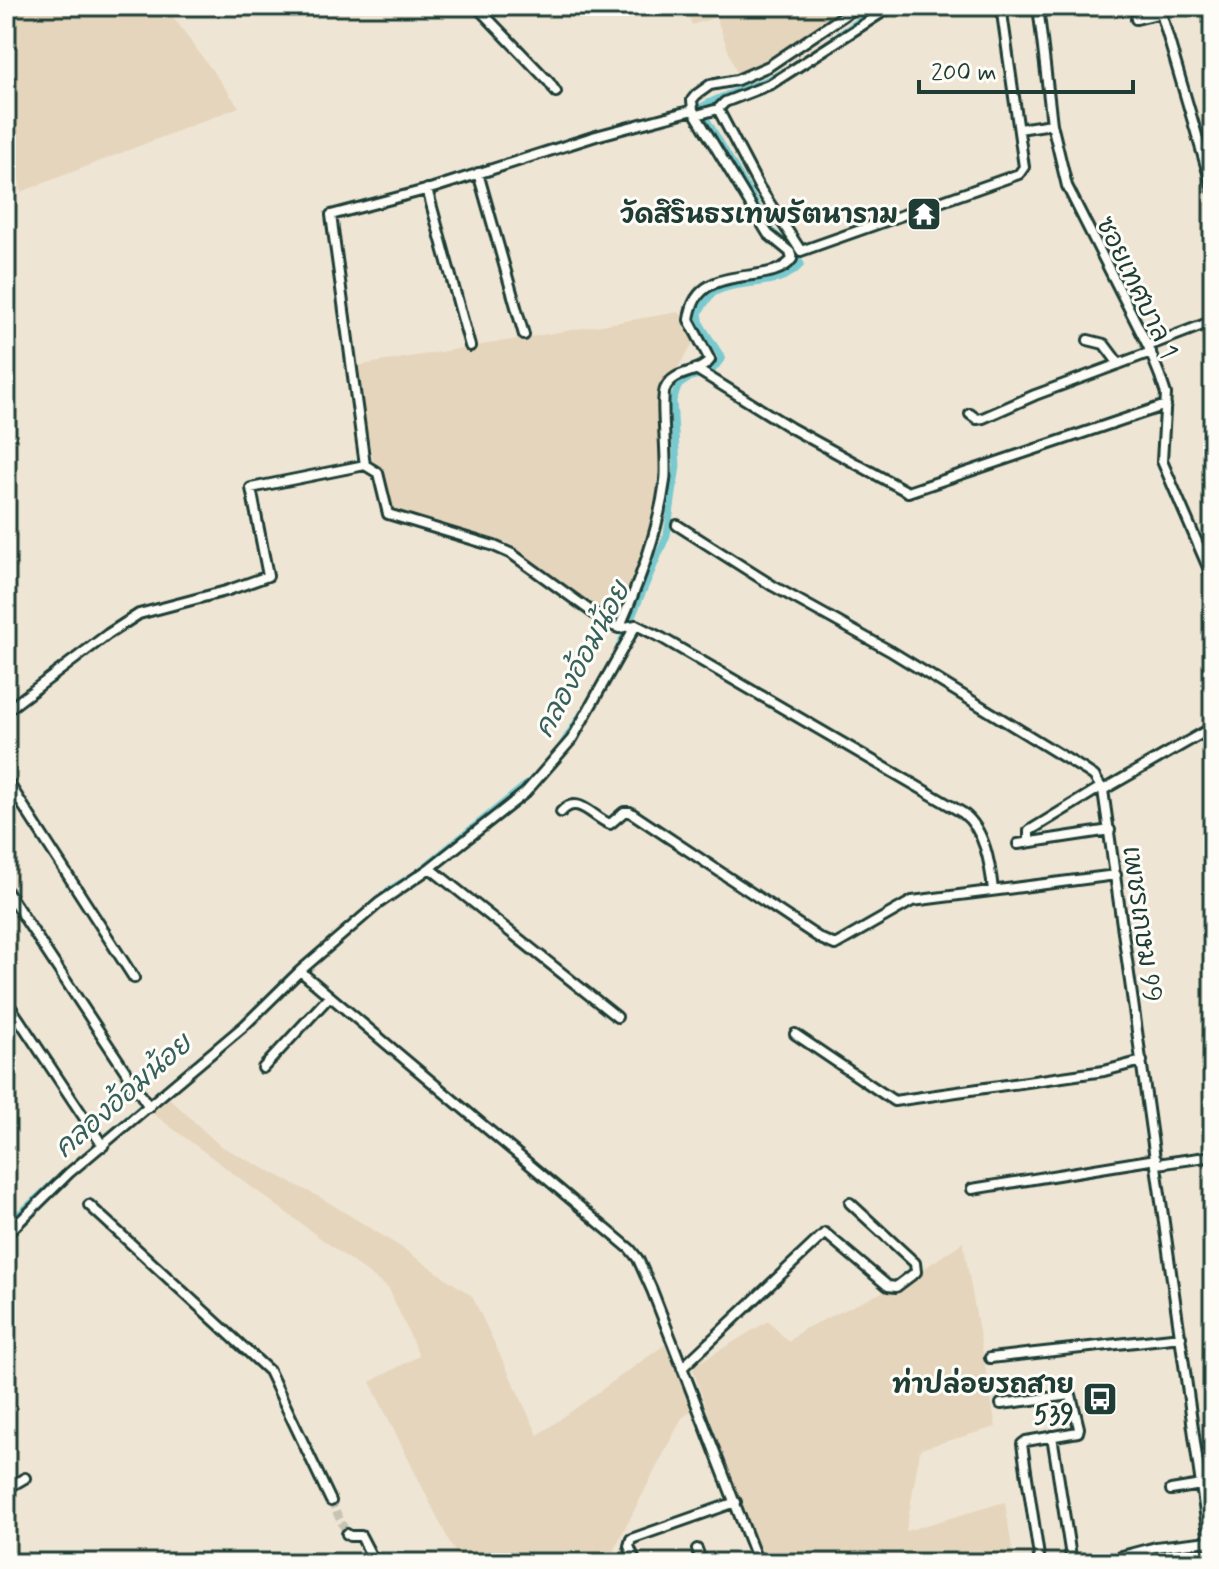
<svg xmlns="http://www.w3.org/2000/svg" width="1219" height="1569" viewBox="0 0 1219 1569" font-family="Mynerve,'Playpen Sans Thai',sans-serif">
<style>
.built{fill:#e5d5bc}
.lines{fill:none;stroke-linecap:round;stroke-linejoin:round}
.canal{stroke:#79cacf;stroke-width:7}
.minor-tunnel{stroke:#c5c3b4;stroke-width:8;stroke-dasharray:8 4;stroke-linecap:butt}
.minor-casing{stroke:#1f3d34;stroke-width:14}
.minor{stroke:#fdfcf7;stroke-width:8}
.labels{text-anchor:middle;stroke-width:6;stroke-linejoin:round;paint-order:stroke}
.poi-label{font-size:26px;font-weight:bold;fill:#1f3d34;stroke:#fdfcf7;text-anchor:end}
.street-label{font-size:26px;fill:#1f3d34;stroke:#fdfcf7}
.water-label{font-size:28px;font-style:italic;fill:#36605b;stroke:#fdfcf7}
</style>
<rect width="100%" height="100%" fill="#efe5d4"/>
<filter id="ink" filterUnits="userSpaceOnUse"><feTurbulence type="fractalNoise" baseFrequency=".0125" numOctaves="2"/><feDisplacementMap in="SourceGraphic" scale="16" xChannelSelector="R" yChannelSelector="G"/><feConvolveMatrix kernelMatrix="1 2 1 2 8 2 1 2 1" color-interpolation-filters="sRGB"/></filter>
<g filter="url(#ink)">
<!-- built -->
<path class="built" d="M6 6H165L239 107 21 192 10 130 6 129Z
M685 6H852L740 82 716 17 692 25Z
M679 312 696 338 663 392 672 473 663 532 631 615 619 625 510 544 381 508 356 366Z
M169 1098 219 1145 323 1199 396 1244 472 1296 538 1435 670 1341 696 1407 682 1418 607 1563H460L370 1382 419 1356 389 1289 152 1113Z
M963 1242 996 1427 920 1449 906 1531 1005 1502 1014 1563H760L692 1367 768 1321 789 1342 802 1330 906 1281Z"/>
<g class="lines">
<!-- canal -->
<path class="canal" d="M780 239 773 233 700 108C722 93 751 89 775 76 811 57 846 30 880 6
M619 647 667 535 677 466 673 400 679 385 691 377 711 372 722 358 701 325 699 313C704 306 708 296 715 292 742 278 781 289 801 264L789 247
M558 751 584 710
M374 903 389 890 417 873 534 778
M244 1021 295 971
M76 1163 149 1101
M6 1226 63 1174"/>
<!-- minor-tunnel -->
<path class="minor-tunnel" d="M331 1501 347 1534"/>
<!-- minor casing -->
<g class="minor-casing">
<path id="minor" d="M476 6 549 82 556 92
M1038 6 1052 124 1067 186 1148 346 1160 376 1166 394 1162 461 1213 579
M1159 6 1213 190
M1136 19 1161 13
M718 109 759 187 801 251 1019 174 1024 167 1001 6
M693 110 692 100 696 95 710 85 737 80 769 66 858 6
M697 115 718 109 725 102 771 84 892 6
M1019 129 1052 124
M478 173 524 335
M427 189 470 346
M1088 340 1104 344 1119 364
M1148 346 1213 321
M696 369 791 428 908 492 1166 405
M970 414 977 419 983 418 1035 395 1151 352
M365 465 331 215 433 188 596 136 693 110 768 234 790 252 792 259C771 289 696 258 689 320L710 360C699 375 674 369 665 389 660 400 668 461 665 481 658 533 640 580 619 628
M677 525 773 586 892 652 1085 770 1094 776 1103 790 1212 1563
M6 711 108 634 139 614 226 591 268 576 251 488 365 465 378 473 388 514 494 546 512 554 610 625 619 628 636 625 662 638 963 813C985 830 990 863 993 890
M6 779 134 978
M1103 790 1213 727
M561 812C578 793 593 818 610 824L624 812H630L821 939 835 945 912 901 1116 875
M1029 842V831L1101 787
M1018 844 1110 830
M430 868 617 1017
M6 890 149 1107
M300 971 630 1249 638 1259 652 1290 758 1563
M6 1000 103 1146
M795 1034 894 1101 1104 1071 1142 1061
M263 1068 329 997
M1157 1164 1213 1156
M972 1189 1156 1159
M89 1205 269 1371 331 1501
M6 1235 69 1173 245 1025 300 971 379 903 430 868 525 793 572 739 636 625
M990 1358 1181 1337
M682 1368 825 1233 888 1286 896 1287 916 1272 915 1263 850 1203
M1001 1404 1071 1395 1079 1428 1078 1432 1026 1441 1022 1444 1040 1563
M1052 1436 1072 1563
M6 1489 25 1478
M1171 1490 1201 1485
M347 1534 350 1536H361L375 1563
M697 1549 702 1563
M636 1563 629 1546 631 1539 736 1502
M1117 1563 1122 1556 1156 1547 1209 1541"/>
</g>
<!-- minor -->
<use href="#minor" class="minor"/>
</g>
</g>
<!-- icons -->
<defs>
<g id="temple-square" transform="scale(1.8)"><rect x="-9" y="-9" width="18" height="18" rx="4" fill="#1f3d34" stroke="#fdfcf7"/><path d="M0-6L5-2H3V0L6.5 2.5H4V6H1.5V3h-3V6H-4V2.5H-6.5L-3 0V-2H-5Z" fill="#fff"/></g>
<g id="bus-square" transform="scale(1.8)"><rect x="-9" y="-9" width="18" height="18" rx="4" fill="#1f3d34" stroke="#fdfcf7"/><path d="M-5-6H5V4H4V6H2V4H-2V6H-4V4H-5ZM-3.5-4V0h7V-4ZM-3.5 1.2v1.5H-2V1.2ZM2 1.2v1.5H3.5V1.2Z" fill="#fff"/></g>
</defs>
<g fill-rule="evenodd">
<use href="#temple-square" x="924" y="214"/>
<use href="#bus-square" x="1100" y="1399"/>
</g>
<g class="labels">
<!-- poi labels -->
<g class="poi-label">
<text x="898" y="223">วัดสิรินธรเทพรัตนาราม</text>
<text x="1074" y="1393">ท่าปล่อยรถสาย<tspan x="1074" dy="30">539</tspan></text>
</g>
<!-- street labels -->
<g class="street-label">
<text transform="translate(1138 287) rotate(64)" y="9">ซอยเทศบาล 1</text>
<text transform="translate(1143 924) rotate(82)" y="9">เพชรเกษม 99</text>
</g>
<!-- water labels -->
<g class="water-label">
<text transform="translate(581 659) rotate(-62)" y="10">คลองอ้อมน้อย</text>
<text transform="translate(122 1095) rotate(-41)" y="10">คลองอ้อมน้อย</text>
</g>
</g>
<!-- margin -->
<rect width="1219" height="1569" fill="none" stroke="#fdfcf7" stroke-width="32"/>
<rect x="16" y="16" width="1187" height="1537" fill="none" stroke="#1f3d34" stroke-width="3" filter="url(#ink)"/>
<!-- scale -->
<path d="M919 80v12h214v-12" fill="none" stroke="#1f3d34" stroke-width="4"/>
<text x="931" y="80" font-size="24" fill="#1f3d34" stroke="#fdfcf7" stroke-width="6" paint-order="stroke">200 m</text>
</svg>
